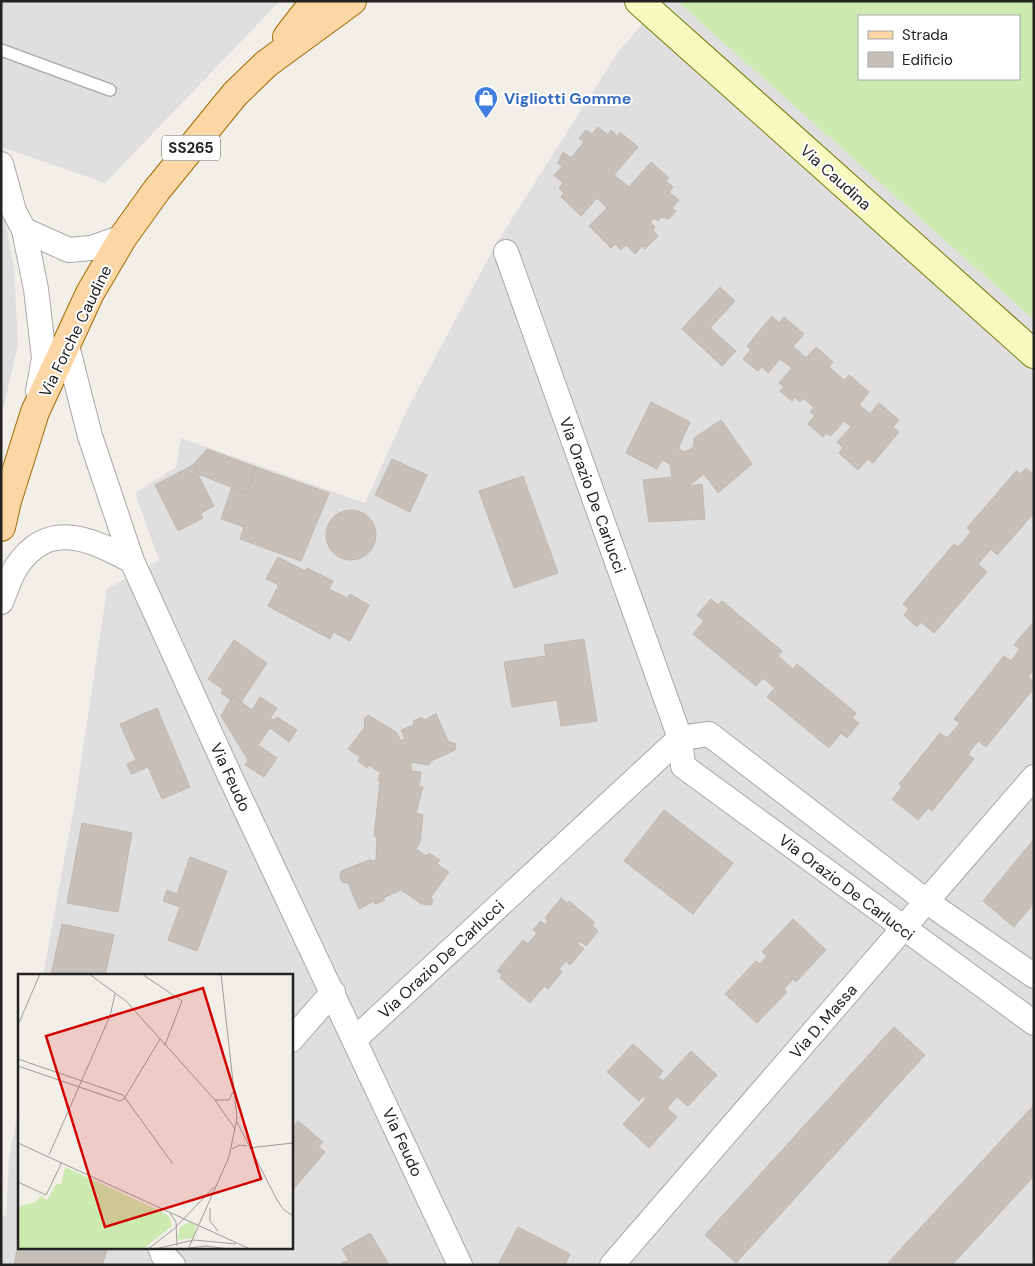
<svg xmlns="http://www.w3.org/2000/svg" width="1035" height="1266" viewBox="0 0 1035 1266" font-family="'DM Sans',sans-serif">
<style>
.residential{fill:#e0dfdf}
.grass{fill:#cdebb0;fill-rule:evenodd}
.building{fill:#c7bfb8;stroke:#c4b6ab}
.lines{fill:none;stroke-linecap:round;stroke-linejoin:round}
.lane-casing{stroke:#a9a9a9;stroke-width:14}
.street-casing{stroke:#a9a9a9;stroke-width:26}
.secondary-casing{stroke:#707d05;stroke-width:30}
.primary-casing{stroke:#a06b00;stroke-width:30}
.lane{stroke:#fff;stroke-width:11}
.street{stroke:#fff;stroke-width:24}
.secondary{stroke:#f7fabf;stroke-width:28}
.primary{stroke:#fcd6a4;stroke-width:28}
.labels{text-anchor:middle;stroke-width:4;stroke-linejoin:round;paint-order:stroke}
.shield{fill:#fff;stroke:#646464;stroke-width:1}
.shield-label{font-size:15px;font-weight:bold;fill:#222}
.shop-label{font-size:16px;font-weight:bold;fill:#366cbe;stroke:#fff;text-anchor:start}
.street-label{font-size:16px;fill:#222;stroke:#fff}
.inset-road{fill:none;stroke:#9f9d99;stroke-width:1}
.view{fill:#d40000;fill-opacity:0.15;stroke:#d40000;stroke-width:2.5}
.inset-edge{fill:none;stroke:#222;stroke-width:2.5}
</style>
<rect width="100%" height="100%" fill="#f2efe9"/>
<!-- residential -->
<path class="residential" d="M1 1H280L105 183 1 147Z
M663 1H677L1034 320V1265H1V1217L6 1215 9 1159 19 1105V1247H291V975H43L75 801 107 589 159 560 135 493 176 467 181 438 365 503 407 410 496 244 618 52Z
M1 198 14 269 18 345 1 418Z"/>
<!-- grass -->
<path class="grass" d="M677 1H1034V320ZM859 16H1019V79H859Z"/>
<!-- building -->
<path class="building" d="M598 127 608 135 611 130 617 136 620 132 638 147 614 175 629 187 651 162 669 178 665 180 673 187 669 192 679 200 672 208 676 211 669 219 662 217 658 221 654 218 650 222 655 227 653 230 658 236 645 249 642 246 635 254 626 245 621 250 615 244 611 248 589 226 607 208 597 198 581 216 561 197 564 193 559 188 563 183 554 175 562 167 558 163 563 152 571 158 584 142 579 138 586 130 592 134Z
M720 287 735 301 710 328 736 351 722 366 682 329Z
M772 316 779 323 784 317 804 334 793 346 806 358 816 347 833 362 829 367 844 380 849 375 869 392 859 405 870 414 879 403 899 420 893 427 899 432 873 463 868 459 858 470 839 453 843 448 837 442 851 427 844 421 831 436 826 433 823 437 808 424 815 415 810 412 814 407 803 398 800 402 794 397 792 401 780 391 784 387 779 383 792 368 780 359 768 373 762 367 758 371 743 359 751 350 747 346Z
M651 402 690 422 678 449 685 452 694 447V438L721 420 752 464 718 493 704 474 688 486 702 484 705 519 649 522 643 480 672 477 670 464 662 460 657 469 626 453Z
M207 449 256 467 247 493 198 474 193 465Z
M392 459 427 475 410 512 375 495Z
M193 465 214 506 201 513 203 518 178 531 155 485Z
M256 467 329 493 301 561 240 539 244 527 221 519 232 487 247 493Z
M1026 468 1034 475V513L997 555 991 549 978 564 987 572 934 633 921 622 917 627 904 615 909 609 903 604 954 544 958 547 971 532 967 528 1016 471 1021 474Z
M523 476 558 573 514 588 479 491Z
M326 535a25 25 0 1 1 50 0a25 25 0 1 1-50 0Z
M278 557 305 571 307 568 333 581 329 589 347 598 350 594 369 605 350 641 333 632 330 639 268 606 279 585 266 579Z
M711 599 718 605 722 601 782 651 778 656 793 669 797 664 856 713 852 718 859 723 847 738 841 733 829 748 767 697 775 688 763 678 756 686 693 634 704 621 697 615Z
M1034 621V669L1028 677 1034 682V688L986 747 978 741 968 754 974 759 932 811 928 808 918 820 892 799 902 787 899 784 940 733 947 738 960 723 954 719 1004 656 1011 661 1020 649 1014 645Z
M584 639 597 721 561 726 557 700 512 707 504 662 546 656 544 645Z
M234 640 267 663 241 702 233 696 231 700 221 693 223 689 208 679Z
M233 696 252 710 260 697 277 708 270 718 274 720 277 717 297 730 289 742 270 728 258 745 277 758 264 777 245 765 248 760 221 716Z
M157 708 190 787 162 799 148 767 131 774 127 764 136 760 120 724Z
M436 714 448 741 456 744 455 750 431 761 429 765 411 762V771L421 772 419 787H423L416 813 423 815 420 842 416 849 426 856 429 853 440 860 437 864 449 872 431 897 433 901 431 905 422 904 401 890 383 898 385 900 375 904 374 901 359 909 348 883 342 882 340 877 341 871 369 860 376 861 377 837 374 836 380 782 378 779 381 773 369 765 367 768 358 761 360 757 348 749 365 727 364 719 368 715 396 732 401 741 405 739 401 730 414 725 413 721 422 717 424 720Z
M664 810 733 863 693 914 624 861Z
M82 823 132 833 118 912 67 903Z
M1034 839V903L1014 927 983 901Z
M190 857 227 871 197 951 168 940 180 907 163 901 167 890 177 894Z
M561 898 567 903 569 901 594 922 592 925 598 931 586 946 581 942 578 944 584 949 570 965 566 961 559 969 562 972 548 989 544 986 530 1003 500 978 502 975 497 971 523 940 528 944 537 933 533 930 541 921 545 925 548 921 545 918Z
M793 919 826 950 796 982 793 979 784 989 787 992 757 1023 725 994 756 961 760 964 767 956 762 952Z
M62 924 114 935 105 975H51Z
M894 1027 925 1055 736 1263 705 1235Z
M633 1044 663 1071 658 1077 663 1081 691 1051 717 1075 688 1106 677 1097 667 1108 677 1117 649 1148 623 1124 646 1099 643 1096 639 1101 607 1072Z
M1034 1105V1176L952 1265H886Z
M298 1121 323 1142 318 1147 325 1152 291 1192V1130Z
M518 1227 570 1254 565 1265H498Z
M370 1233 389 1265H343L342 1262 349 1261 342 1249Z
M19 1240V1247H108L102 1265H14Z"/>
<g class="lines">
<!-- lane casing -->
<g class="lane-casing">
<path id="lane" d="M1 50 110 90"/>
</g>
<!-- street casing -->
<g class="street-casing">
<path id="street" d="M1 164 14 211 24 230 69 250 91 248 123 237
M24 230 36 289 44 358 38 391
M506 252 680 738 683 766 1034 1023
M67 346 90 436 132 561 227 770 460 1265
M1 602C6 591 10 576 17 566 49 519 91 539 132 561
M355 1039 680 738 709 734 926 901 1034 976
M291 1040 333 992
M160 1247 163 1255 173 1265
M612 1265 1034 777"/>
</g>
<!-- secondary casing -->
<g class="secondary-casing">
<path id="secondary" d="M639 1 1034 354"/>
</g>
<!-- primary casing -->
<g class="primary-casing">
<path id="primary" d="M287 37 315 1
M1 527 7 501 35 412 90 293 123 237 156 191 235 94 266 64 352 1"/>
</g>
<!-- lane -->
<use href="#lane" class="lane"/>
<!-- street -->
<use href="#street" class="street"/>
<!-- secondary -->
<use href="#secondary" class="secondary"/>
<!-- primary -->
<use href="#primary" class="primary"/>
</g>
<!-- icons -->
<defs>
<g id="shop-pin" transform="scale(1.25)"><path d="M0 17L-7.5 6A9.5 9.5 0 1 1 7.5 6Z" fill="#3f7fe0" stroke="#fff"/><path d="M-5-2.5h2.3a2.7 3.5 0 0 1 5.4 0H5L5.5 6h-11ZM-1.5-2.5h3a1.5 2.3 0 0 0-3 0Z" fill="#fff"/></g>
</defs>
<g fill-rule="evenodd">
<use href="#shop-pin" x="486" y="98"/>
</g>
<g class="labels">
<!-- shield labels -->
<rect class="shield" x="162" y="135.5" width="58" height="25" rx="4"/>
<g class="shield-label">
<text x="191" y="153">SS265</text>
</g>
<!-- shop labels -->
<g class="shop-label">
<text x="504" y="104">Vigliotti Gomme</text>
</g>
<!-- street labels -->
<g class="street-label">
<text transform="translate(836 177) rotate(42)" y="6">Via Caudina</text>
<text transform="translate(75 331) rotate(-64)" y="6">Via Forche Caudine</text>
<text transform="translate(593 495) rotate(70)" y="6">Via Orazio De Carlucci</text>
<text transform="translate(231 777) rotate(65)" y="6">Via Feudo</text>
<text transform="translate(847 887) rotate(37)" y="6">Via Orazio De Carlucci</text>
<text transform="translate(441 959) rotate(-43)" y="6">Via Orazio De Carlucci</text>
<text transform="translate(823 1021) rotate(-49)" y="6">Via D. Massa</text>
<text transform="translate(403 1142) rotate(65)" y="6">Via Feudo</text>
</g>
</g>
<!-- overview -->
<g transform="translate(18 974)">
<rect width="275" height="275" fill="#f2efe9"/>
<path d="M47 193 142 237 151 242 154 252 125 275H0V233L17 228 23 222 29 226 38 210H43ZM172 248 178 251 176 264 159 266 162 253Z" fill="#cdebb0"/>
<path class="inset-road" d="M71 0 108 27 197 126 217 155M124 0 164 27 147 71M0 51 22 0M0 85 105 121 155 190M0 92 102 127 106 125M106 125 142 65M197 126H211L215 118M219 148 258 224 265 235 275 242M0 169 232 275M231 174 275 169M214 175 221 171 229 172M31 181 92 42 97 20M0 208 28 221 44 188M192 234V247L200 257M152 239 158 248 159 272M171 273 211 183 219 144 203 0M130 275 157 254 196 213M137 275 176 266 218 270M163 275 188 272 211 275"/>
<path class="view" d="M185 14 243 205 87 253 28 62Z"/>
<rect width="275" height="275" class="inset-edge"/>
</g>
<!-- border -->
<rect width="1035" height="1266" fill="none" stroke="#222222" stroke-width="5"/>
<!-- legend -->
<rect x="858" y="15" width="162" height="65" fill="#ffffff" stroke="#a7a7a7"/>
<rect x="868" y="31" width="25" height="8" fill="#fcd6a4" stroke="#a7a7a7"/>
<text x="902" y="40" font-size="15" fill="#222222">Strada</text>
<rect x="868" y="52" width="25" height="15" fill="#c7bfb8" stroke="#a7a7a7"/>
<text x="902" y="65" font-size="15" fill="#222222">Edificio</text>
</svg>
